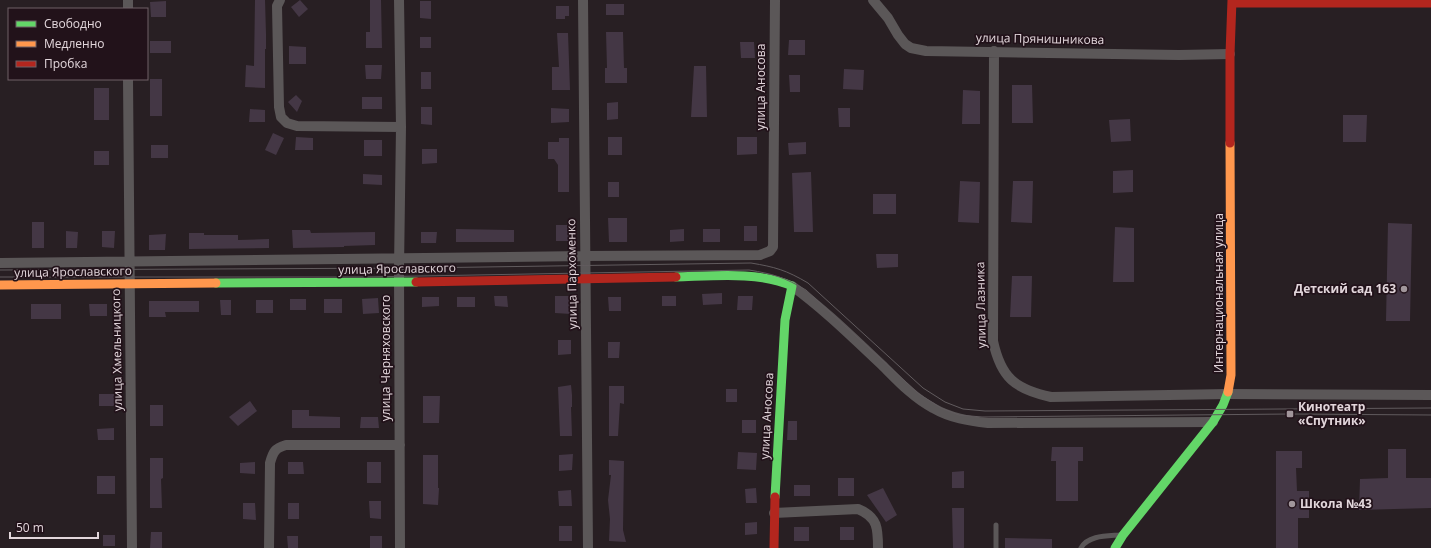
<svg xmlns="http://www.w3.org/2000/svg" width="1431" height="548" viewBox="0 0 1431 548" font-family="'Open Sans',sans-serif">
<style>
.building{fill:#443745}
.lines{fill:none;stroke-linecap:round;stroke-linejoin:round}
.lane{stroke:#5b5758;stroke-width:5}
.street{stroke:#5b5758;stroke-width:10}
.fast{stroke:#63d668;stroke-width:9}
.slow{stroke:#ff974d;stroke-width:9}
.jam{stroke:#b3261e;stroke-width:9}
.tram{stroke:#615b5e;stroke-width:1}
.poi-dot{fill:#a1969b;stroke:#22121a;stroke-width:1.5}
.labels{text-anchor:middle;stroke-width:3.5;stroke-linejoin:round;paint-order:stroke}
.street-label{font-size:12px;fill:#e2d6db;stroke:#22121a}
.poi-label{font-size:12px;font-weight:bold;fill:#e2d6db;stroke:#22121a;text-anchor:start}
</style>
<rect width="100%" height="100%" fill="#281f23"/>
<!-- building -->
<path class="building" d="M255 0H265L266 34V49H265V88L245 87 246 65 254 66Z
M300 0 308 9 299 17 291 7Z
M370 0H381L382 48H366V32H370Z
M166 1V17H151L150 2Z
M420 1H431V19L420 18Z
M606 4H624V15H606Z
M556 6H569V16H565V19H556Z
M606 32H623L624 68H627V83H605V68H607Z
M557 33H568L570 90H552V67H559Z
M420 37H431V48H420Z
M789 40H805V55H788Z
M150 41H171V53H150Z
M740 42H754L755 58H741Z
M289 46 306 47V64H289Z
M365 65H382L381 79H366Z
M694 66H706L707 117H691Z
M844 69 864 70 863 90 843 89Z
M421 72H431V89H421Z
M789 75H800V92H790Z
M150 79H162V116H150Z
M1012 85H1032L1033 123H1012Z
M94 88H109V120H94Z
M963 90 980 91V124H962Z
M296 95 302 101 297 112 288 102Z
M362 97H382V109H362Z
M618 102V119L607 120V103Z
M421 107H432V125L421 124Z
M551 108 569 109V122L551 123Z
M838 108H850V127H839Z
M250 109 265 110V122H249Z
M1343 115H1367L1366 142H1343Z
M1130 119 1131 141 1111 142 1109 120Z
M273 133 284 138 276 155 265 150Z
M296 137 313 138V150H295Z
M608 137H622V155H608Z
M737 137H757V154L737 155Z
M559 138H569V192H558V165L554 159H548V142H559Z
M364 140H382V156H364Z
M806 142V154L789 155 788 143Z
M151 145H168V158H151Z
M422 149H437V163L422 164Z
M94 151H109V165H94Z
M1133 170V192L1113 193V171Z
M811 172 813 232H794L792 173Z
M363 174 382 175V185L363 184Z
M960 181 980 182 979 223 958 222Z
M1013 181H1033L1032 223 1011 222Z
M608 182H619V197H608Z
M873 194H896V214H873Z
M608 218H627V242H609Z
M32 222H44V248H32Z
M1388 223 1412 224 1410 321H1386Z
M556 225H570V241H556Z
M744 226H757V241H744Z
M1115 227 1134 228V282H1113Z
M456 229 514 230V242H456Z
M684 229V241L670 242V230Z
M703 229H720V242H703Z
M292 230H310L311 233 375 232V245L344 246V247L293 248Z
M66 231 78 232 77 248H66Z
M102 231H115L114 248 102 247Z
M421 232H437L436 243H421Z
M189 233H204V235H238V240L269 239V248L189 249Z
M166 234 165 250H149V235Z
M876 254H898V267L877 268Z
M1012 276H1032L1031 317H1010Z
M722 293V304L703 305 702 294Z
M494 296H507L508 307 495 306Z
M555 296H570L571 314 555 313Z
M662 296H676V306H662Z
M738 296H753L752 310H737Z
M422 297H439V306L422 307Z
M457 297H475V307H457Z
M608 297H621V311H609Z
M378 298 379 313 363 314 362 299Z
M290 299H306V310H290Z
M324 299H342V313H324Z
M220 300H231V315H221Z
M256 300H273V313H256Z
M149 301H199V312H165L166 317H149Z
M31 304H61V319H31Z
M89 304H107V316H90Z
M558 340H571V354L558 355Z
M608 342H620L619 358H608Z
M571 385 572 395V407H571L572 436H560L558 387Z
M609 386H624V404L620 403 618 436H609Z
M726 389H737V402H726Z
M99 394H114V406H99Z
M423 396H440L439 423H423Z
M250 401 257 411 238 426 229 417Z
M150 405H163V426H150Z
M292 410H309V416L340 417V428H292Z
M361 417H378L379 428H360Z
M742 420H756V433H742Z
M788 421H797V440H787Z
M114 428V440H98L97 429Z
M1052 447H1083V461H1078V501H1056V461H1051Z
M1388 449H1406V478H1431V508L1359 510 1360 479 1388 478Z
M1276 451H1302V468H1296L1297 491H1309V518H1298V548H1276Z
M738 452 757 453 756 470 737 469Z
M573 454 572 470 559 471V455Z
M423 455H438V488H439L438 505 423 504Z
M150 458H163V478L161 479 162 508H150Z
M609 460 624 461 623 530 626 542 609 541 610 519 608 500 611 475H609Z
M255 462V474L240 473V463Z
M288 462H303L304 474H288Z
M367 462H381V483H367Z
M964 471V488H952V472Z
M97 476H115V494H97Z
M838 478H854V496H838Z
M794 485H810V496H794Z
M756 488 757 503H746L745 489Z
M883 488 897 515 886 522 867 495Z
M571 490 572 506H559L558 491Z
M369 501H381V519L370 518Z
M243 503H255L256 520 243 519Z
M288 503H299V519H288Z
M952 508H964V548H953Z
M757 522V534L745 535V523Z
M559 526H572V541H559Z
M794 527H809V541H794Z
M840 527H854V540H840Z
M151 532H162V548H150Z
M103 535H115V546H103Z
M287 536H298V548H288Z
M370 536H382V548H370Z
M1005 538 1052 539V548H1005Z"/>
<g class="lines">
<!-- lane -->
<path class="lane" d="M996 525V548
M1081 548C1088 535 1108 536 1120 535"/>
<!-- street -->
<path class="street" d="M128 0V9
M280 0 277 6 279 107 281 117 287 123 297 126 401 127
M399 0 401 127 399 268 400 548
M583 0 588 548
M873 0 888 18 898 35 905 44 911 48 926 51 1179 55 1230 54
M994 51 993 341C1001 378 1015 389 1051 397L1228 394 1431 395
M128 79 132 548
M0 263 585 256 760 255 770 251 773 247 775 0
M792 286C825 310 854 339 884 367 899 382 914 398 933 408 950 418 969 421 988 423L1213 422
M774 513 858 509C878 517 878 529 878 548
M269 548 270 463C273 452 275 448 286 445H400"/>
<!-- fast -->
<path class="fast" d="M676 277C713 276 758 271 792 286L785 320 775 497
M216 283 416 282
M1115 548 1123 535 1213 422 1223 405 1228 392"/>
<!-- slow -->
<path class="slow" d="M0 285 216 283
M1228 392 1231 375 1230 143"/>
<!-- jam -->
<path class="jam" d="M1232 3H1431
M1230 143V54L1232 0
M416 282 676 277
M774 548 775 497"/>
<!-- tram -->
<path class="tram" d="M0 270 417 268 751 263C775 267 786 270 808 283L923 388 945 402 963 409 985 411 1431 408
M0 277H365L749 270C773 274 784 277 806 290L919 394 941 408 959 415 982 417 1290 414 1431 415"/>
</g>
<!-- markers -->
<g class="poi-dot">
<circle cx="1404" cy="289" r="4"/>
<rect x="1286" y="410" width="8" height="8" rx="2"/>
<circle cx="1292" cy="504" r="4"/>
</g>
<g class="labels">
<!-- street labels -->
<g class="street-label">
<text transform="translate(1040 39) rotate(1)" y="4">улица Прянишникова</text>
<text transform="translate(761 87) rotate(-90)" y="4">улица Аносова</text>
<text transform="translate(397 269) rotate(-1)" y="4">улица Ярославского</text>
<text transform="translate(73 272) rotate(-1)" y="4">улица Ярославского</text>
<text transform="translate(572 274) rotate(-91)" y="4">улица Пархоменко</text>
<text transform="translate(1219 293) rotate(-90)" y="4">Интернациональная улица</text>
<text transform="translate(981 305) rotate(-91)" y="4">улица Лазника</text>
<text transform="translate(117 350) rotate(-91)" y="4">улица Хмельницкого</text>
<text transform="translate(386 358) rotate(-90)" y="4">улица Черняховского</text>
<text transform="translate(767 416) rotate(-87)" y="4">улица Аносова</text>
</g>
<!-- poi labels -->
<g class="poi-label">
<text x="1396" y="293" text-anchor="end">Детский сад 163</text>
<text x="1298" y="411">Кинотеатр<tspan x="1298" dy="14">«Спутник»</tspan></text>
<text x="1300" y="508">Школа №43</text>
</g>
</g>
<!-- legend -->
<rect x="8" y="8" width="140" height="72" fill="#22121a" stroke="#6f6067"/>
<rect x="16" y="21" width="20" height="6" fill="#63d668" stroke="#6f6067"/>
<text x="44" y="28" font-size="12" fill="#e2d6db">Свободно</text>
<rect x="16" y="41" width="20" height="6" fill="#ff974d" stroke="#6f6067"/>
<text x="44" y="48" font-size="12" fill="#e2d6db">Медленно</text>
<rect x="16" y="61" width="20" height="6" fill="#b3261e" stroke="#6f6067"/>
<text x="44" y="68" font-size="12" fill="#e2d6db">Пробка</text>
<!-- scale -->
<path d="M10 532v6h88v-6" fill="none" stroke="#e2d6db" stroke-width="2"/>
<text x="16" y="532" font-size="12" fill="#e2d6db" stroke="#22121a" stroke-width="3" paint-order="stroke">50 m</text>
</svg>
